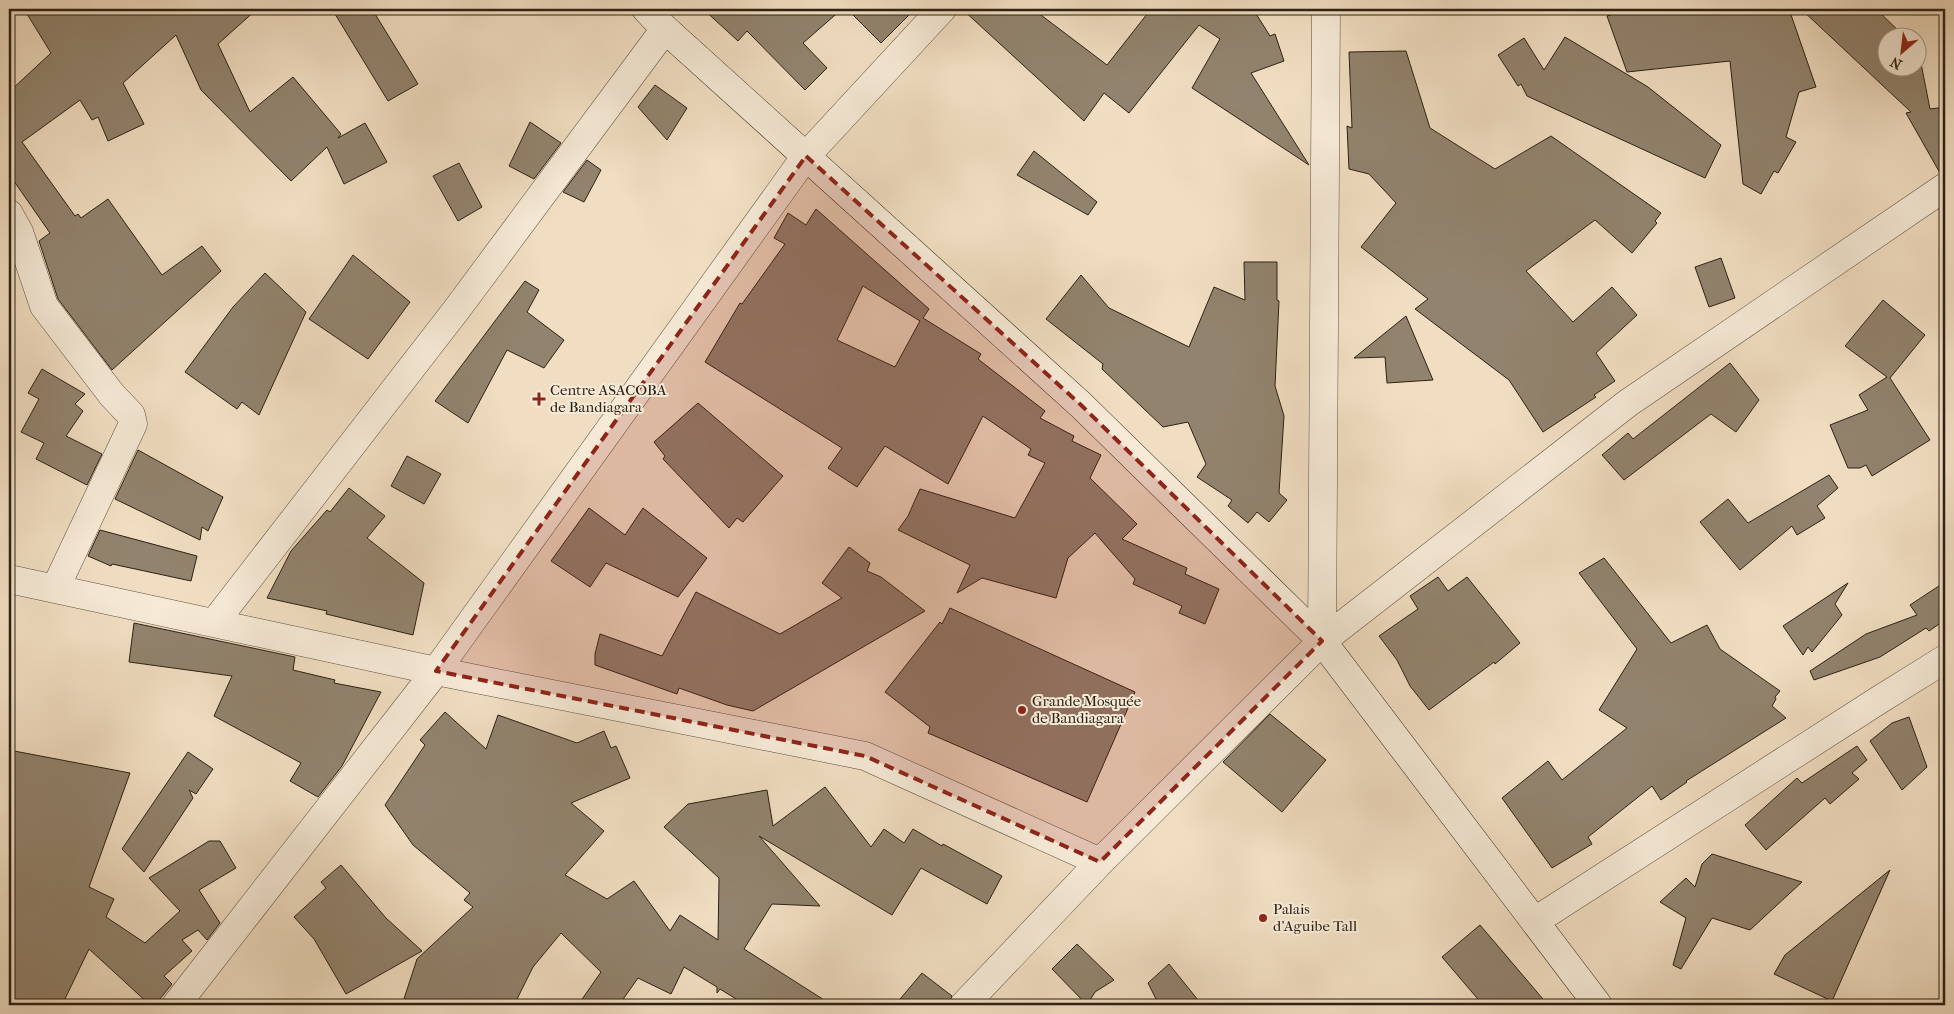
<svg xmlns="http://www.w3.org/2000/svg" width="1954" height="1014" viewBox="0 0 1954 1014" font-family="'IM FELL French Canon',serif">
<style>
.building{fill:#92836e;stroke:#2c2114;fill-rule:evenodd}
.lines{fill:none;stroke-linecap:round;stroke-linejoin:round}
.minor-casing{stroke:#5d5040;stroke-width:29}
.secondary-casing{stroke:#2c2114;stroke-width:29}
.minor{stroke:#f6ead7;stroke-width:28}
.secondary{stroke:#f6ead7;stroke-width:28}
.marked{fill:#8f2418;fill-opacity:0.2;stroke:#8f2418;stroke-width:4;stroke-dasharray:10 6;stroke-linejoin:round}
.poi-dot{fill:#8f2418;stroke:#f6ead7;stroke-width:2}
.labels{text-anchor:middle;stroke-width:4;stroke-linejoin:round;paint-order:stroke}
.poi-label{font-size:15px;fill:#2c2114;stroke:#f6ead7;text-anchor:start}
</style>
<rect width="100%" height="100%" fill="#f1dec2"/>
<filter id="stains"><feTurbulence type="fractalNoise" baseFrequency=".004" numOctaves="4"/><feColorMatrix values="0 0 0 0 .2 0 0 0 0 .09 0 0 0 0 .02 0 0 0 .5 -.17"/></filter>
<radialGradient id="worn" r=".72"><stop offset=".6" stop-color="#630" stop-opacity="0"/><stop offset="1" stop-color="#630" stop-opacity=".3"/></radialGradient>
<!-- building -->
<path class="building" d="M24 9H257L218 44 250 112 293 77 341 134 338 138 365 123 387 162 344 184 327 147 291 181 201 90 176 35 123 83 144 124 108 141 98 117 92 120 80 100 22 142 75 216 78 214 81 218 108 199 162 275 202 246 221 271 112 370 58 299 39 241 50 233 9 174V92L51 53Z
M332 9H372L418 84 388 101Z
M703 9H842L803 43 827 68 805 90 747 31 738 41Z
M847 9H915L881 43Z
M962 9H1033L1107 65 1151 9H1253L1270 36 1275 34 1284 61 1251 73 1309 165 1192 88 1220 39 1199 25 1129 113 1104 93 1084 121Z
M1629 9H1789L1816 87 1799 92 1786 137 1796 142 1778 173 1774 171 1761 194 1743 184 1730 61 1627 72 1607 16Z
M1801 9H1876L1906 38H1886V68H1916V47L1918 48 1930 109 1945 107V172L1940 173 1906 113 1911 112Z
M1565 37 1648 87 1721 145 1705 178 1527 96 1521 84 1518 86 1498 55 1524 38 1544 70Z
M1406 51 1430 128 1495 169 1551 136 1661 213 1655 221 1657 223 1632 253 1595 220 1526 271 1573 322 1612 287 1637 315 1596 353 1615 381 1594 395 1596 397 1543 432 1509 380 1415 309 1428 299 1361 247 1396 203 1369 174 1349 169 1347 126 1352 128 1349 52Z
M655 85 687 108 667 140 638 107Z
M530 122 561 143 534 179 509 166Z
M1034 151 1097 202 1088 215 1017 175Z
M587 160 601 170 584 202 563 192Z
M459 163 482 207 458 221 433 176Z
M816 209 929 309 923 318 981 354 978 359 1045 411 1040 418 1074 436 1072 441 1101 455 1090 478 1137 524 1122 539 1187 568 1185 574 1219 589 1205 624 1179 613 1182 606 1133 584 1135 579 1095 533 1068 558 1056 598 982 578 957 593 970 565 898 530 908 516 920 489 1015 518 1045 463 1028 455 1031 449 983 416 948 484 885 446 857 487 828 468 842 448 705 362 740 303 742 304 785 244 774 238 788 213 806 225ZM863 286 920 321 895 367 837 340Z
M353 255 410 302 368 359 309 319Z
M1721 258 1735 298 1709 307 1695 267Z
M1244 262H1277V300L1279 301 1275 386 1284 416 1279 493 1287 500 1269 522 1257 512 1248 523 1228 506 1232 500 1197 477 1206 464 1188 422 1163 427 1102 369 1103 364 1046 319 1081 275 1109 308 1189 347 1214 287 1245 300Z
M265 273 306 312 259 415 242 402 237 409 185 372 233 307Z
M525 281 539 290 527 312 564 340 544 368 507 350 468 423 435 401Z
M1883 300 1925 335 1890 378 1930 440 1872 476 1866 465 1860 468H1848L1830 425 1868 410 1859 395 1887 377 1845 346Z
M1406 316 1433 380 1387 383 1385 357 1354 358Z
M1730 363 1759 400 1736 432 1711 414 1624 480 1602 455 1628 433 1633 439Z
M42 369 85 394 75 404 83 411 66 436 102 454 87 485 36 459 44 443 21 432 39 399 28 393Z
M698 403 783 476 743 522 737 518 729 528 663 459 665 456 654 442Z
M138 450 223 497 208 531 202 527 200 540 115 499Z
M407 456 441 474 424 504 391 486Z
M1829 475 1838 488 1817 506 1825 518 1797 535 1792 526 1740 570 1700 522 1728 499 1748 523Z
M349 488 385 516 367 538 424 583 413 635 326 614 327 611 267 598 291 551 327 510 330 512Z
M589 508 625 535 643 508 707 558 678 597 606 563 590 587 551 561Z
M100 530 197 556 191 581 112 564 111 566 88 556Z
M849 547 870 563 867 571 881 577 925 611 753 711 727 705 679 688 677 694 595 665V654L600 634 662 656 696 592 780 634 842 598 822 583Z
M1604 558 1671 643 1707 625 1720 649 1780 691 1775 697 1776 699 1772 706 1786 718 1686 781 1687 782 1661 800 1652 786 1588 837 1592 844 1552 868 1502 798 1548 761 1562 780 1627 728 1599 710 1637 649 1579 573Z
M1438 577 1448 591 1467 577 1520 643 1495 664 1494 662 1429 710 1410 686 1397 660 1379 636 1418 609 1410 596Z
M1945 582V620L1929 631 1926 628 1880 657 1814 680 1810 671 1866 634 1917 615 1910 605Z
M1848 583 1835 604 1842 615 1812 652 1808 647 1803 655 1783 626Z
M950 608 1135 692 1087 802 928 733 930 727 885 692 940 622 942 624Z
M134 623 295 657 293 670 335 680 334 683 381 692 342 766 318 797 290 781 301 763 214 716 232 676 129 662Z
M445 712 486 749 498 715 577 743 604 731 611 748 616 746 630 778 571 803 604 831 565 875 607 899 634 881 670 931 680 915 718 940 719 878 664 827 688 804 767 790 773 826 825 787 871 847 884 829 904 843 913 829 942 846 943 844 1002 876 987 904 921 868 892 915 759 836 820 906 772 904 744 949 832 1005H746L720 989 717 993V987L684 967 671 994 638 978 619 1005H578L601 972 561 933 533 967 514 1005H402L417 959 473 907 464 900 470 893 413 845 385 805 425 745 420 740Z
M1270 714 1326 760 1282 812 1223 762Z
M1909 717 1927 767 1902 790 1870 741 1892 723Z
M1857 746 1867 760 1852 773 1859 779 1830 804 1825 798 1766 850 1745 825 1797 778 1802 783Z
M9 750 130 773 89 887 114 899 106 917 145 943 180 911 149 878 209 841H220L236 868 199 890 220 923 207 940 198 930 182 940 192 951 164 976 172 984 155 1005H150L89 949 62 1005H9Z
M188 752 213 769 196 794 189 790 193 798 144 872 122 849Z
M1712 854 1802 882 1750 930 1712 918 1681 969 1673 965 1686 918 1660 902 1686 878 1695 887 1702 864Z
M341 865 386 918 422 951 346 994 314 939 294 917 326 888 321 882Z
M1890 870 1832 1001 1774 974 1785 955Z
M1480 925 1548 1005H1483L1442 957Z
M1077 944 1114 980 1095 992 1087 1005 1052 969Z
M1169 964 1202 1005H1159L1148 983Z
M922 973 952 996 949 1005H895Z"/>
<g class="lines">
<!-- minor casing -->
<g class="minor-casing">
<path id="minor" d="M9 214 19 232 44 306 112 395 131 415 133 424 55 589
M9 579 436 671 865 756 1100 862
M214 623 457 309 665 29
M1322 641 1326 9
M1535 921 1879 700 1945 659
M176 1005 436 671 806 156 942 9
M964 1005 1100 862 1322 641 1628 403 1945 187"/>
</g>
<!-- secondary casing -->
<g class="secondary-casing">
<path id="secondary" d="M646 9 665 29 1081 405 1322 641 1598 1005"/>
</g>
<!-- minor -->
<use href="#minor" class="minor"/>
<!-- secondary -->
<use href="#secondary" class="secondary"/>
</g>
<!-- marked area -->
<path class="marked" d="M806 156 1081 405 1322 641 1100 862 865 756 436 671Z"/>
<!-- markers -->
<g class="poi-dot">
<path d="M536.5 391.5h5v5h5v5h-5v5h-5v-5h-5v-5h5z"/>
<circle cx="1022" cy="710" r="5"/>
<circle cx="1263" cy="918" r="5"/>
</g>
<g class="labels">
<!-- poi labels -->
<g class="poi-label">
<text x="550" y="395">Centre ASACOBA<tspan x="550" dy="17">de Bandiagara</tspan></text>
<text x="1032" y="706">Grande Mosquée<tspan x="1032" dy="17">de Bandiagara</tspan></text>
<text x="1273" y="914">Palais<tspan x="1273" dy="17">d'Aguibe Tall</tspan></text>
</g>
</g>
<!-- margin -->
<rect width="1954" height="1014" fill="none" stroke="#f1dec2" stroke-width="30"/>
<rect x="10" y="10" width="1934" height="994" fill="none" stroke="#2c2114" stroke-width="2.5"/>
<rect x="15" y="15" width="1924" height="984" fill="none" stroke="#2c2114"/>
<!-- north arrow -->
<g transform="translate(1902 52) rotate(208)"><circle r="24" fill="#f6ead7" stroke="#a59a89"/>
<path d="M0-4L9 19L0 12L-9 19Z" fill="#8f2418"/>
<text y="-8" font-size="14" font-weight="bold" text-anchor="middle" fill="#2c2114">N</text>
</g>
<rect width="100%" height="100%" filter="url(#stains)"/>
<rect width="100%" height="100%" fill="url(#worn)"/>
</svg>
